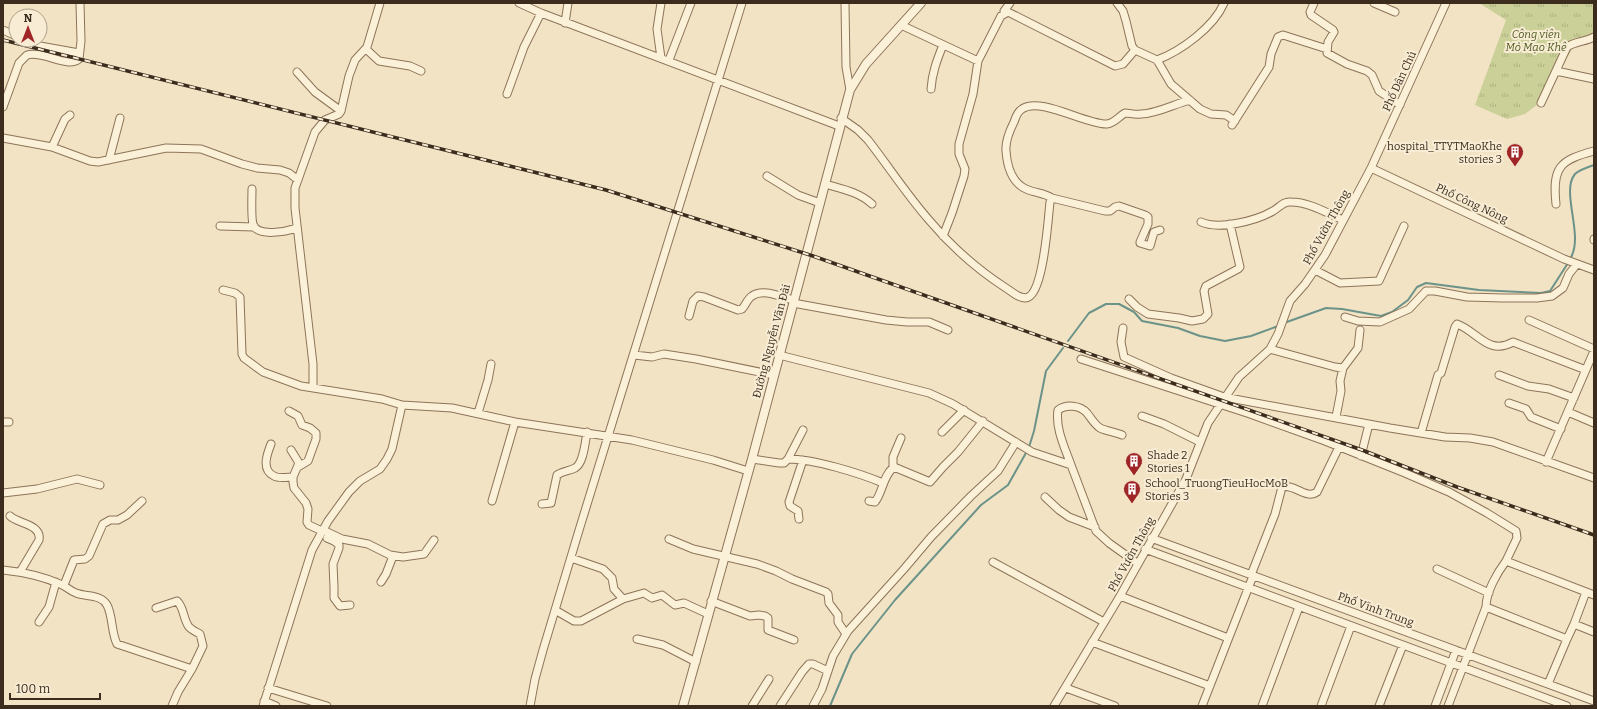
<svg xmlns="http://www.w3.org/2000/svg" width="1597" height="709" viewBox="0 0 1597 709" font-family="Bitter,serif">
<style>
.grass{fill:url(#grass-tufts)}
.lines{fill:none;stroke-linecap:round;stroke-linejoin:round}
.stream{stroke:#6c9389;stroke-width:2}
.minor-casing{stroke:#8d7459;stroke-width:9}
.tertiary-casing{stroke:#8d7459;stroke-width:10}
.minor{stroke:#fbf0d8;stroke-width:7}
.tertiary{stroke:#fbf0d8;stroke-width:8}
.rail-casing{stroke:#3c2c1e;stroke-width:3.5}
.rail{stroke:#f8edd4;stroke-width:2;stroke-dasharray:6;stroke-linecap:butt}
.labels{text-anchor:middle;stroke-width:4;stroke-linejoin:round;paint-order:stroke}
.park-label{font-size:11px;font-style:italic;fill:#4d5a23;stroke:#f8edd4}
.street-label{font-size:11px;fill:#3c2c1e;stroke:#f8edd4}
.poi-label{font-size:11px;fill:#3c2c1e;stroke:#f8edd4;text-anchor:start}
</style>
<defs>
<pattern id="grass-tufts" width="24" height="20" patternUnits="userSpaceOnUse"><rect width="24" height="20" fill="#cad097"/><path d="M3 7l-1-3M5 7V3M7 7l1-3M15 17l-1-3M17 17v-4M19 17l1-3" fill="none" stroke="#aeb382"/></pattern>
</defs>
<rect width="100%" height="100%" fill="#f1e3c4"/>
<!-- grass -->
<path class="grass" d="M1479 3H1594V38L1574 46 1542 101 1525 114 1507 119 1475 105 1506 20Z"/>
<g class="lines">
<!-- stream -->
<path class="stream" d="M1570 259C1585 236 1560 192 1575 174 1579 170 1588 167 1594 165
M1284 323 1326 308 1342 309 1381 316 1392 312 1408 300 1417 287 1426 283 1479 290 1541 293 1550 291 1568 263
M1068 341 1089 313 1106 304H1119L1134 312 1142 321 1178 328 1200 336 1225 341 1251 336 1278 326
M1029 447 1034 431 1046 371 1063 348
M830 706 852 654 895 600 981 505 1008 485 1027 451"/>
<!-- minor casing -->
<g class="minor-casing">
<path id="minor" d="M519 3 541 13 839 126
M661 3 657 29 661 58
M845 3 846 67 850 90
M1117 3 1123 11 1126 21 1132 46 1135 50 1157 60 1171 84 1200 109 1211 114 1226 115 1235 121
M1314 3 1310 12 1311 15 1333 30 1334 32 1328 42 1327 53 1347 64 1367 71 1372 75 1379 91 1400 105
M1374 3 1395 12
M1004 14V11L1010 3
M565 23 568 3
M901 25 978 61 1001 16 1008 12 1115 66 1123 64 1135 50
M3 30 16 36
M23 40 40 46 79 53
M366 49 379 61 410 66 421 71
M669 60 691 3
M1157 60C1181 51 1214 27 1224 3
M1556 71 1594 79
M297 72 315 92 341 111
M931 89C932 73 937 60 943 45
M507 94 524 47 541 13
M1541 103 1567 47C1575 41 1585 42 1594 37
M3 107 19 63 27 55C43 50 67 69 79 59L81 41 80 3
M841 118 858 130 868 140C889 167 907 195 929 220 951 246 978 270 1006 288 1012 292 1023 302 1030 296 1044 285 1048 220 1050 202L1052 198 1105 211H1110L1115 207 1119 206 1145 215 1148 217V224L1140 242V243L1150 246 1154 232 1160 230
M1232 125 1269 67 1271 54 1278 37 1283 35 1327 49
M3 138 52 147 90 161 98 162 166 148 201 149 242 164 257 168 280 170 289 173 298 180
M52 147 65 119 70 115
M109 160 120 118
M1371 168 1564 259 1594 270
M767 176 798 195 820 203
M825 184C842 189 859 192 872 204
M252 189C252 196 251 218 253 224 257 238 288 231 297 228
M1052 198C1044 193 1035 193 1026 189 1011 182 1007 165 1006 151 1005 141 1010 130 1014 122 1016 117 1017 112 1022 109 1040 96 1086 125 1107 124 1115 123 1118 117 1125 113 1130 113 1135 115 1141 114 1157 114 1174 104 1190 100
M1556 204C1552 167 1560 160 1594 151
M1201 222C1219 230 1256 221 1273 211 1279 208 1283 201 1291 202 1309 202 1327 213 1343 220
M220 226 254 227
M943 236 952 213 964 176 965 169 959 154V144L973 94 978 61
M1594 240V239
M1315 270 1340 283 1379 281 1404 226
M223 290 235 293 240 297 242 354 244 358 263 372 301 386 382 399 402 405 452 408 515 422 632 440 713 460 748 471
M1129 299 1137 307 1148 314 1179 318 1192 321 1203 319 1208 314 1204 291 1206 286 1238 269 1240 267 1230 224
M793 303 886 320 907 322H929L948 330
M689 316 693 301 698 296 704 297 738 310 742 309C746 305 747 299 752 296 763 288 781 297 793 300
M1345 317 1358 321 1380 322 1409 309 1426 291H1435L1467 297 1503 298H1537L1552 296 1563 288 1569 274 1577 264
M1529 320 1594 349
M1123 328 1121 342 1124 357 1171 378 1224 397 1390 428 1445 437 1470 438 1493 442 1594 478
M1270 349 1335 367 1343 368 1358 348 1360 330
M634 355 652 357 664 354 696 359 774 375
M779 355 929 393 953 404 1032 452 1071 465 1096 531 1109 543 1137 563
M1081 359 1250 414 1325 441 1405 473 1449 492 1487 513 1516 531 1517 538 1506 561
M1499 375 1528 386 1549 389 1574 398
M313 388V364L295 208V188L315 132 325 120 339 114 341 111 349 76 355 60 367 47 380 3
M1509 403 1526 409 1531 417 1561 429
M289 411 298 416 302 425 310 428 316 433V439L308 461 298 467
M1568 412 1594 423
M478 413 488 380 491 364
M1142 416 1164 424 1200 442
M1336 417 1341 391 1340 381 1343 368
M3 422H9
M942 432 964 410
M1421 433 1438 375 1441 373 1455 327 1457 324C1477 331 1488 356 1513 342L1586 370
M271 444C267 454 261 470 274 476 279 479 288 477 293 477
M291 450 299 463 293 477V482L294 488 306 503 308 509 307 522 309 525 322 531
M1361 456 1369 424
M752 459 779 463H784L788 459C814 459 859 473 883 483
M788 459 803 430
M1546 462 1594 351
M1071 465C1065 448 1055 428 1058 410 1066 404 1080 405 1087 413 1091 418 1094 424 1100 428 1106 431 1115 432 1122 435
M893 467V457L901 438
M3 493 37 489 77 479 100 485
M1045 497 1059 510 1069 517 1095 527
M492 501 515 422
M869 501 875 502C883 492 883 475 894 467L930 482 943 467 958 452 983 421
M542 504 551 503 557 475C563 471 569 471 575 468 584 463 585 442 587 432
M10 516C18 524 42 524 39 540L20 572
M799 519 798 511 790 506 789 502 803 460
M323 530 342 539 368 544 390 555 403 557 424 554 434 540
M327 538 334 541 339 545V548L333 564 334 587V598L340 606 350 605
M1151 538 1594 701
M669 539 693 549 757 564 776 571 792 579 826 592 828 594 829 603 838 615V622L846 634
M1145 549 1567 706
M571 558 603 569 612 578 614 589 623 599
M993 562 1104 622
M1437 569 1489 593
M3 570C22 572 42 576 60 584 66 586 70 591 76 593 86 597 101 594 107 605 113 616 111 632 117 644L192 669 178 692 172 706
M1251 575 1275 514 1282 487C1294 483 1306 500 1317 492L1339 447
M381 582 386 574 393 556
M64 585 74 560 85 559 89 556 103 524 110 520H118L127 515 142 501
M1120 596 1228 638
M711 601 750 616 759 615 765 616 768 618V630L794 640
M156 608 177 601C184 607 183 619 189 627 192 630 196 632 200 634L203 646 192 669
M555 610 574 621H581L623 599 644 593 652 598 662 595 675 605 684 603 708 614
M39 622 49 607 56 582
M1574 624 1586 592
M637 639 663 645 696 662
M1567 639 1486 607C1486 592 1497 573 1506 561L1594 595
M1092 642 1210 686
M1548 684 1567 639 1574 624 1594 632
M268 688 327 706
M1066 688 1115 706
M264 701 276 706
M263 706 312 550 328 521 349 492 360 481 380 469 387 459 392 449 402 405
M530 706 535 679 543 650 580 527 742 3
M752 706 769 679
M780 706 802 672 809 664H813L828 671
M813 706 822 689 833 656 848 631 904 569 931 537 971 496 998 471 1016 442
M1054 706 1120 596 1186 479 1208 423 1239 377 1270 349 1278 334 1290 301 1305 284 1325 255 1371 168 1446 3
M1202 706 1253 576
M1262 706 1299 607
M1321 706 1351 626
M1379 706 1403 645
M1435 706 1456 650
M1448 706 1486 607"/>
</g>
<!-- tertiary casing -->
<g class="tertiary-casing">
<path id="tertiary" d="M683 706 752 459 850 90 866 64 921 3"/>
</g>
<!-- minor -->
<use href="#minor" class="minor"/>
<!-- tertiary -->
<use href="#tertiary" class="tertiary"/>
<!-- rail casing -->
<g class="rail-casing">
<path id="rail" d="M3 40 606 190 813 256 1362 450 1457 487 1594 535"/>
</g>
<!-- rail -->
<use href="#rail" class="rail"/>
</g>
<!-- icons -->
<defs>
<g id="building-pin" transform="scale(0.9)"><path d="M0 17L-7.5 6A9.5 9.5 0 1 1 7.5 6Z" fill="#a02527" stroke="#f8edd4"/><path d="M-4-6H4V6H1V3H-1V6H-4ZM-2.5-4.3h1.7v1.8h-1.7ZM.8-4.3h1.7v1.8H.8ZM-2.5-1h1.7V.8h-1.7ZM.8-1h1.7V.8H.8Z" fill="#fff"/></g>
</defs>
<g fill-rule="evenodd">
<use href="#building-pin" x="1515" y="152"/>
<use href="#building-pin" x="1134" y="461"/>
<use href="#building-pin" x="1132" y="489"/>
</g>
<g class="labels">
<!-- park labels -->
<g class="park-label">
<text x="1536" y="38">Công viên<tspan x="1536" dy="13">Mỏ Mạo Khê</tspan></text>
</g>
<!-- street labels -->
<g class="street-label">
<text transform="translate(1399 81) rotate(-65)" y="4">Phố Dân Chủ</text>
<text transform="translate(1472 203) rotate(25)" y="4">Phố Công Nông</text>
<text transform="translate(1326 227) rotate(-61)" y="4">Phố Vườn Thông</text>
<text transform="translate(771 341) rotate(-75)" y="4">Đường Nguyễn Văn Đài</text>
<text transform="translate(1131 554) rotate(-61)" y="4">Phố Vườn Thông</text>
<text transform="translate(1376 609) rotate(20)" y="4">Phố Vĩnh Trung</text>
</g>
<!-- poi labels -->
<g class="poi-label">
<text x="1502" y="150" text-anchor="end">hospital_TTYTMaoKhe<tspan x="1502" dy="13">stories 3</tspan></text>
<text x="1147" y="459">Shade 2<tspan x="1147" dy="13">Stories 1</tspan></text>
<text x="1145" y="487">School_TruongTieuHocMoB<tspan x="1145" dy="13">Stories 3</tspan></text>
</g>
</g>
<!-- border -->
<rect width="1597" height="709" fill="none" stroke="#3c2c1e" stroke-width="8"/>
<!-- north arrow -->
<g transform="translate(28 28)"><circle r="19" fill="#f8edd4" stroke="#ada08b"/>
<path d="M0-3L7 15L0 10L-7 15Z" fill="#a02527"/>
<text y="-6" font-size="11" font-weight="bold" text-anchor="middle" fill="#3c2c1e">N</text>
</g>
<!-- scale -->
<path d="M10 693v6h90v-6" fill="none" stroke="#3c2c1e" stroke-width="2"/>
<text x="16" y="693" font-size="12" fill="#3c2c1e" stroke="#f8edd4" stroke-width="3" paint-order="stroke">100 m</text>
</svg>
